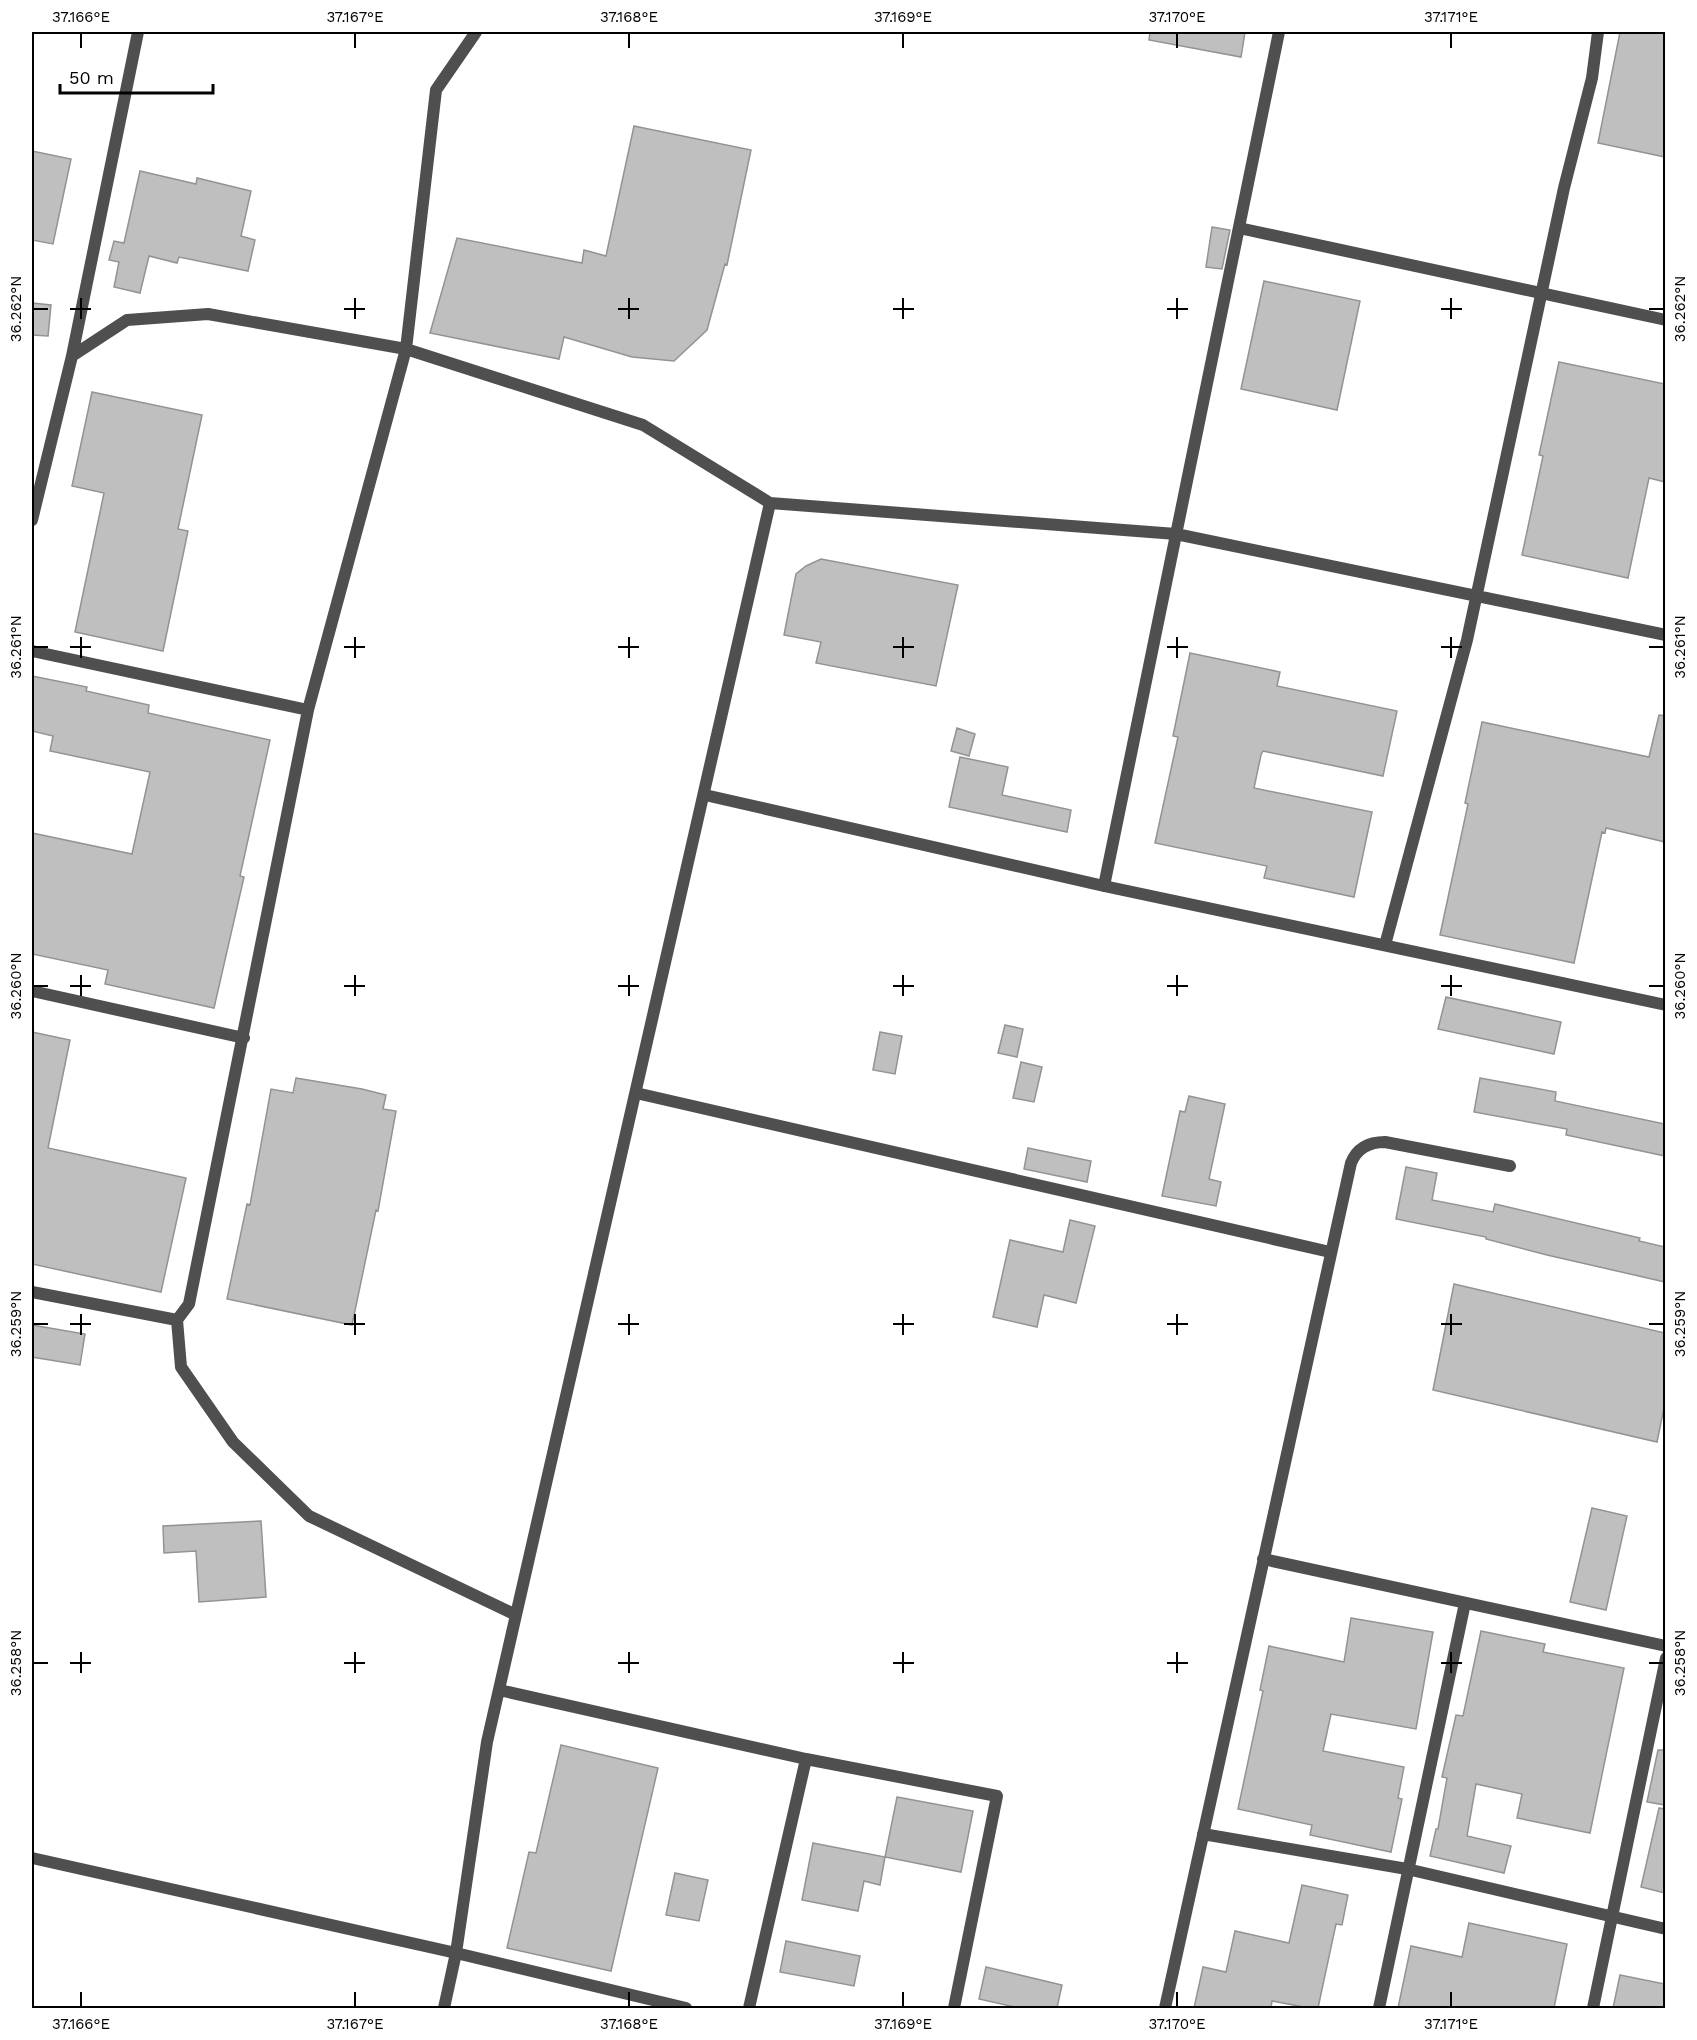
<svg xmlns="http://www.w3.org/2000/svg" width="1697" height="2040" viewBox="0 0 1697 2040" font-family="'Work Sans',sans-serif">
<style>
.building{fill:#bfbfbf;stroke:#939393;stroke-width:1.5}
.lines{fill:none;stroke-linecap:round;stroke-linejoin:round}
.street{stroke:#4f4f4f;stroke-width:12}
.ticks{fill:none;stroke:#000;stroke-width:2}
.neatline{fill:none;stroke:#000;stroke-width:2}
.ticks-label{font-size:15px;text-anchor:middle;fill:#000}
</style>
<rect width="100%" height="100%" fill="#fff"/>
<!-- building -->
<path class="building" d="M1150 32H1245L1241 57 1149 40Z
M1620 32H1665V157L1598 143Z
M634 126 751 150 727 265 725 264 707 330 674 361 632 357 564 337 559 359 430 333 457 238 582 263 584 250 606 256Z
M32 151 71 159 53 244 32 240Z
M140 171 196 184 197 178 251 191 241 236 255 240 248 271 179 257 177 263 149 256 140 293 114 287 119 262 109 260 114 241 124 243Z
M1212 227 1230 230 1222 269 1206 267Z
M1264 281 1360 301 1337 410 1241 389Z
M32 303 51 305 48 336 32 335Z
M1559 362 1665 384V482L1649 478 1628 578 1522 555 1543 456 1539 455Z
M92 392 202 415 178 529 188 531 163 651 75 632 104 493 72 486Z
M821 559 958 585 936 686 816 663 821 642 784 635 796 574 806 566Z
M1190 653 1280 672 1277 686 1397 711 1383 776 1263 751 1261 755 1254 788 1372 812 1354 897 1264 878 1267 866 1155 843 1178 737 1173 736Z
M32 676 87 687 86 691 149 705 148 713 270 740 240 876 244 877 214 1008 105 984 108 970 32 954V833L132 854 150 772 50 751 53 736 32 731Z
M1659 715 1665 716V842L1606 828 1605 833 1602 832 1574 963 1440 935 1468 804 1465 803 1482 722 1649 757Z
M957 728 975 734 969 756 951 751Z
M960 757 1008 767 1002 795 1071 810 1067 832 949 807Z
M1446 997 1561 1022 1554 1054 1438 1029Z
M1005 1025 1023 1029 1017 1057 998 1053Z
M32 1032 70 1040 48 1148 186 1178 161 1292 32 1264Z
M880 1032 902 1036 895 1074 873 1070Z
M1021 1062 1042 1067 1034 1102 1013 1098Z
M296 1078 362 1089 386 1095 383 1109 396 1111 378 1211 376 1210 352 1325 227 1299 247 1204 250 1205 271 1089 293 1093Z
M1480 1078 1556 1092 1555 1101 1665 1124V1156L1566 1135 1567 1129 1474 1112Z
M1189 1096 1225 1104 1209 1179 1221 1182 1216 1206 1162 1196 1180 1111 1185 1112Z
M1028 1148 1091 1161 1087 1182 1024 1169Z
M1406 1167 1437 1173 1432 1200 1493 1212 1495 1204 1640 1238 1639 1241 1665 1247V1282L1547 1255 1486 1239V1237L1396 1219Z
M1070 1220 1095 1226 1076 1303 1044 1295 1037 1327 993 1317 1010 1240 1063 1252Z
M1454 1284 1665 1333V1403L1657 1442 1433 1390Z
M32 1325 85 1334 80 1365 32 1357Z
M1592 1508 1627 1516 1606 1610 1570 1602Z
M261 1521 266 1597 199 1602 196 1551 164 1553 163 1526Z
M1351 1618 1433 1632 1416 1729 1331 1714 1323 1751 1404 1767 1398 1798 1402 1799 1391 1852 1310 1835 1312 1825 1238 1809 1263 1691 1260 1690 1269 1646 1344 1662Z
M1481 1631 1545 1644 1543 1652 1624 1668 1590 1833 1517 1818 1522 1794 1476 1784 1467 1836 1511 1846 1504 1873 1430 1856 1436 1829H1438L1447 1778 1442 1777 1456 1715 1463 1716Z
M561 1745 658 1768 611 1971 507 1948 529 1852 536 1853Z
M1658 1750H1665V1805L1647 1802Z
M897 1797 973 1811 961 1872 885 1857Z
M1659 1808 1665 1809V1893L1641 1887Z
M813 1843 885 1857 880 1885 864 1881 858 1911 802 1900Z
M675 1873 708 1880 699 1921 666 1915Z
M1302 1885 1348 1895 1342 1925 1336 1924 1318 2008H1309L1272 2001 1271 2008H1194L1203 1967 1226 1972 1235 1931 1289 1943Z
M1469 1923 1567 1944 1554 2008H1398L1411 1946 1462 1957Z
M786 1941 860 1956 854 1986 780 1972Z
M986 1967 1062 1985 1057 2008H1019L979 1999Z
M1620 1975 1665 1984V2008H1613Z"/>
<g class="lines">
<!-- street -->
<path class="street" d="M476 32 436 90 406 349 308 710 189 1304 177 1320 181 1367 233 1442 309 1516 516 1615
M1239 228 1666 320
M72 356 138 32
M32 520 72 356 127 320 208 314 406 349 643 425 770 503 1176 534 1666 635
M32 651 308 710
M705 795 1104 886 1666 1005
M1104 886 1279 32
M1385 945 1467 640 1564 188 1592 78 1598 32
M32 991 244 1038
M636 1093 1330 1252
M32 1292 177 1320
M1263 1559 1666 1646
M499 1690 806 1759 997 1796 954 2008
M1203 1834 1407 1869 1666 1929
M32 1858 456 1953 487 1742 770 503
M444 2008 456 1953 686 2008
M749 2008 806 1759
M1165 2008 1351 1163C1357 1148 1369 1142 1385 1142L1510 1166
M1379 2008 1465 1603
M1593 2008 1666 1658"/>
</g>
<!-- ticks -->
<path class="ticks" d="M81 33V48M355 33V48M629 33V48M903 33V48M1177 33V48M1451 33V48M81 298V319M355 298V319M629 298V319M903 298V319M1177 298V319M1451 298V319M33 309H48M70 309H91M344 309H365M618 309H639M893 309H914M1167 309H1188M1441 309H1462M1649 309H1664M81 637V658M355 637V658M629 637V658M903 637V658M1177 637V658M1451 637V658M33 647H48M70 647H91M344 647H365M618 647H639M893 647H914M1167 647H1188M1441 647H1462M1649 647H1664M81 975V996M355 975V996M629 975V996M903 975V996M1177 975V996M1451 975V996M33 986H48M70 986H91M344 986H365M618 986H639M893 986H914M1167 986H1188M1441 986H1462M1649 986H1664M81 1314V1335M355 1314V1335M629 1314V1335M903 1314V1335M1177 1314V1335M1451 1314V1335M33 1324H48M70 1324H91M344 1324H365M618 1324H639M893 1324H914M1167 1324H1188M1441 1324H1462M1649 1324H1664M81 1652V1673M355 1652V1673M629 1652V1673M903 1652V1673M1177 1652V1673M1451 1652V1673M33 1663H48M70 1663H91M344 1663H365M618 1663H639M893 1663H914M1167 1663H1188M1441 1663H1462M1649 1663H1664M81 1992V2007M355 1992V2007M629 1992V2007M903 1992V2007M1177 1992V2007M1451 1992V2007"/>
<!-- border -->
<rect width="1697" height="2040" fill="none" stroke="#ffffff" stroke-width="66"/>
<!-- scale -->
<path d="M60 84v9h153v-9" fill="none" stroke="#000000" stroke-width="3"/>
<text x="69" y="84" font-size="18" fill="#000000" stroke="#ffffff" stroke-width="4.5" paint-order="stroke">50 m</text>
<rect x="33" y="33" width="1631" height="1974" class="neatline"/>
<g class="ticks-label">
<text x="81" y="22">37.166°E</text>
<text x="355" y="22">37.167°E</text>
<text x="629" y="22">37.168°E</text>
<text x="903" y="22">37.169°E</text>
<text x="1177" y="22">37.170°E</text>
<text x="1451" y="22">37.171°E</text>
<text transform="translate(16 309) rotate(-90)" y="5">36.262°N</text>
<text transform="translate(1680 309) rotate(-90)" y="5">36.262°N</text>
<text transform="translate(16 647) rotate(-90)" y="5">36.261°N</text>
<text transform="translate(1680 647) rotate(-90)" y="5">36.261°N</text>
<text transform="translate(16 986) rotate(-90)" y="5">36.260°N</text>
<text transform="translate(1680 986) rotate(-90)" y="5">36.260°N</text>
<text transform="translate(16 1324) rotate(-90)" y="5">36.259°N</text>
<text transform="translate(1680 1324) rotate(-90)" y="5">36.259°N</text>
<text transform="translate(16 1663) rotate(-90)" y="5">36.258°N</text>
<text transform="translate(1680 1663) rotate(-90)" y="5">36.258°N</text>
<text x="81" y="2029">37.166°E</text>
<text x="355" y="2029">37.167°E</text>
<text x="629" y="2029">37.168°E</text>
<text x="903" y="2029">37.169°E</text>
<text x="1177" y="2029">37.170°E</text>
<text x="1451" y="2029">37.171°E</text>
</g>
</svg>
